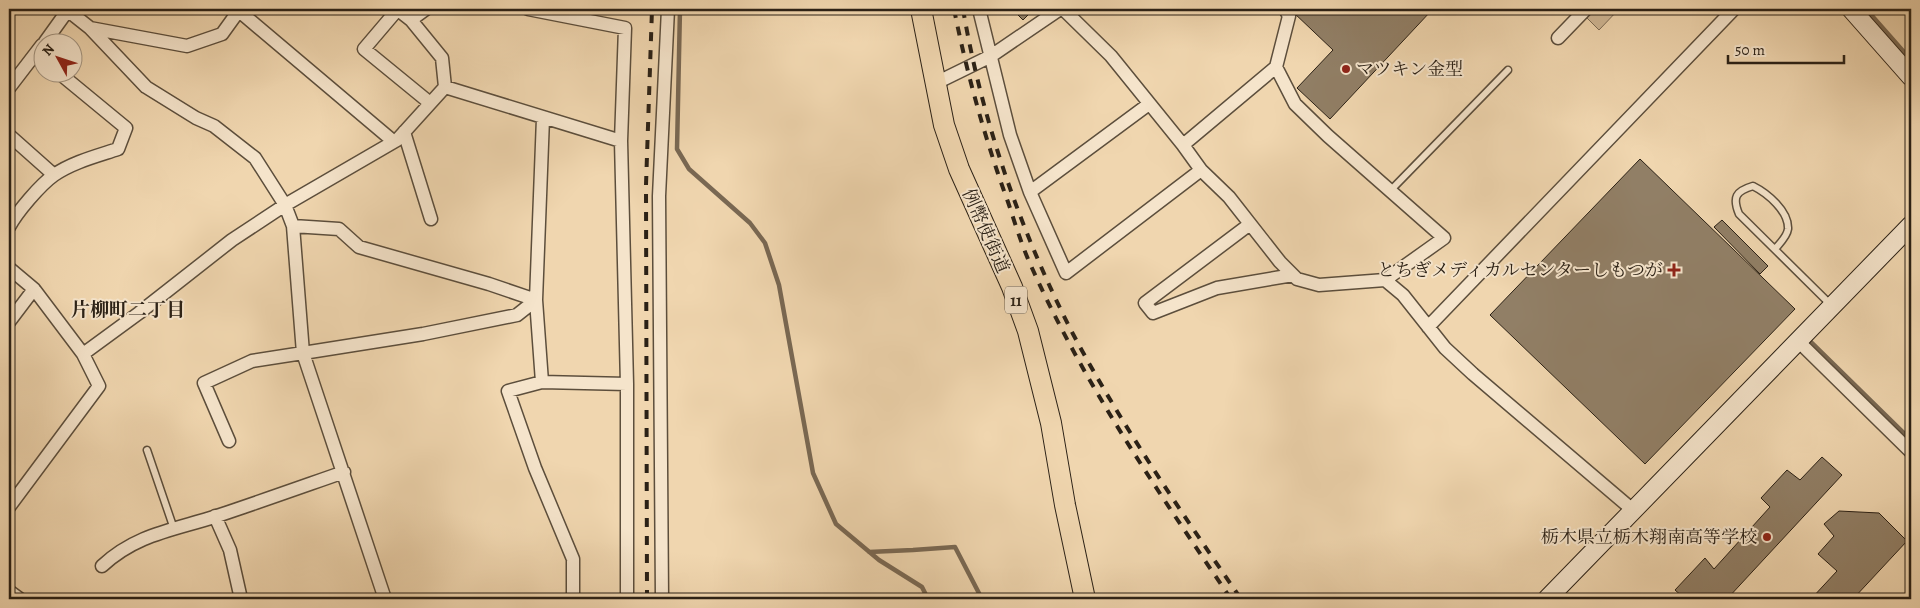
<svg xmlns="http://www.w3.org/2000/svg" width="1920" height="608" viewBox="0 0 1920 608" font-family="Alegreya,'Noto Serif JP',serif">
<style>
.green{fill:#cfb795;stroke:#7d6c56}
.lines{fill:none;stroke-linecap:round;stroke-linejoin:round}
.stream{stroke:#796853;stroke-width:4.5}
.building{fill:#917f66;stroke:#2b2116}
.lane-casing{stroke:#5c4e3c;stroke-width:9}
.street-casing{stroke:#5c4e3c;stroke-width:15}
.secondary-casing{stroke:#2b2116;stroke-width:20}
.primary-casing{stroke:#2b2116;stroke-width:22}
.lane{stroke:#f5e4cb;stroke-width:6}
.street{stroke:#f5e4cb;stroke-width:12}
.secondary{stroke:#f5e4cb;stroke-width:18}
.primary{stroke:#f0d6af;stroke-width:20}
.rail{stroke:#2b2116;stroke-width:4;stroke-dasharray:9 9;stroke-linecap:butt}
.poi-dot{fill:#8f2418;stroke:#f5e4cb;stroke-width:2}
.labels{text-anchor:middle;stroke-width:4;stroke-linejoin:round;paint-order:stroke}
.shield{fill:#f5e4cb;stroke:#685c4c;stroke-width:1}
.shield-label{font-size:16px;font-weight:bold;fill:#2b2116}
.poi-label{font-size:18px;fill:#2b2116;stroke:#f5e4cb;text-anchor:end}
.street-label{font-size:18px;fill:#2b2116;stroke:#f5e4cb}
.neighbourhood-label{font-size:19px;font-weight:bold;fill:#2b2116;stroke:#f5e4cb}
</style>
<rect width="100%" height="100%" fill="#f0d6af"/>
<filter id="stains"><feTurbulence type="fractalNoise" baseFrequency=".004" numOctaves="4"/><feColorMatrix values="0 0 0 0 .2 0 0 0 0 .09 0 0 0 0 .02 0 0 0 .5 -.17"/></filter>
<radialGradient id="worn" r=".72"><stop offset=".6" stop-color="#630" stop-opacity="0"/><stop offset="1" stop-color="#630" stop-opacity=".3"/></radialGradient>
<!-- green -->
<path class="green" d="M1596 9H1619L1599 30 1587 18Z"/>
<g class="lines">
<!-- stream -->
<path class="stream" d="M680 9 677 149 689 169 750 223 765 243 779 285 813 473 836 524 879 560 922 587 928 599
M1866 9 1911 60
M1810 341 1911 440
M869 552 913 550 955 547 982 599"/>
</g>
<!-- building -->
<path class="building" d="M1012 9H1034L1023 20Z
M1297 9H1429L1431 11 1330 119 1297 88 1333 50 1293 12Z
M1640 159 1795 309 1645 464 1490 315Z
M1722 220 1768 266 1760 274 1714 227Z
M1822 457 1842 475 1727 599H1680L1683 597 1675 590 1705 558 1714 569 1770 507 1761 498 1787 470 1800 480Z
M1839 511 1879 513 1907 541 1853 599H1811L1837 571 1818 554 1834 536 1824 524Z"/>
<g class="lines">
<!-- lane casing -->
<g class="lane-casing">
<path id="lane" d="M1390 191 1508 70
M1775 249C1779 244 1787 237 1788 229 1789 211 1767 193 1753 186 1736 191 1732 197 1739 214L1831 305
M147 450 174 529"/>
</g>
<!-- street casing -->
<g class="street-casing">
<path id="street" d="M66 9 90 28 146 87 196 118 214 126 255 158 285 205 293 226 303 353 423 334 517 315 536 300
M398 9 364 49 430 103
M528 9 625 28 621 141 627 384V599
M979 9 1010 135 1030 192 1066 273 1201 170
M1063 9 1111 56 1183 145 1201 170 1229 197 1280 262 1297 279 1319 285 1385 280 1444 238 1328 136 1295 104 1276 67 1289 16 1285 9
M239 11 393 141
M411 20 426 9
M90 28 187 46 222 34 240 9
M1558 38 1586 9
M45 42 68 10
M936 83 991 56 1060 9
M445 87 621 141
M9 88 42 45
M404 132 431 219
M9 135 54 175
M1183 145 1276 67
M1030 192 1149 104
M1250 224 1145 303 1153 313 1217 288 1293 275
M293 226 339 229 359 247 489 284 536 300
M9 227C17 212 40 185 54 175 73 162 97 156 118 149L126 128 58 72
M9 268 34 289 83 354 99 386 9 507
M1385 280 1403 295 1445 348 1473 374 1634 511
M9 322 34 289
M1428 327 1734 9
M1798 341 1911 452
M83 354 139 313 232 240 285 205 397 140 445 87 442 58 411 20 397 9
M542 382 536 300 543 118
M229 441 204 383 252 361 303 353 385 599
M215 516 230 550 241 599
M102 566C136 534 174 530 217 516 259 502 301 487 344 472
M9 591 20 599
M573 599V559L535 468 508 391 542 382 627 384
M662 599 659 196 668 9"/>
</g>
<!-- secondary casing -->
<g class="secondary-casing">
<path id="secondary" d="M1851 9 1911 77
M1547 599 1911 225"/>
</g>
<!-- primary casing -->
<g class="primary-casing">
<path id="primary" d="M921 9 944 125 959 169 1012 287 1028 331 1051 423 1065 505 1085 599"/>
</g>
<!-- lane -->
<use href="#lane" class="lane"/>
<!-- street -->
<use href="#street" class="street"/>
<!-- secondary -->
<use href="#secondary" class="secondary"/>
<!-- primary -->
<use href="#primary" class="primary"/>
<!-- rail -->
<path class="rail" d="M954 9C967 74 985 139 1008 202 1014 220 1020 240 1028 259 1081 380 1157 490 1231 599
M963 9C982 121 1021 233 1073 334 1122 426 1182 513 1241 599
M647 599 646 185 652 9"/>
</g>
<!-- markers -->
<g class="poi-dot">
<circle cx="1346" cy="69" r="5"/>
<path d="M1671.5 262.5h5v5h5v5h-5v5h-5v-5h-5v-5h5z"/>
<circle cx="1767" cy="537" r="5"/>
</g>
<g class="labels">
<!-- shield labels -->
<rect class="shield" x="1005" y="286.5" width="22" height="27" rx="4"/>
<g class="shield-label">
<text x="1016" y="306">11</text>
</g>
<!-- poi labels -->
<g class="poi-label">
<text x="1356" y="75" text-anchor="start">マツキン金型</text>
<text x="1663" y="276">とちぎメディカルセンターしもつが</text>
<text x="1757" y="543">栃木県立栃木翔南高等学校</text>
</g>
<!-- street labels -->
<g class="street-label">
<text transform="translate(986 231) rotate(66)" y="6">例幣使街道</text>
</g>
<!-- neighbourhood labels -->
<g class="neighbourhood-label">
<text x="128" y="316">片柳町二丁目</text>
</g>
</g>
<!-- margin -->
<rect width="1920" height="608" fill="none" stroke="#f0d6af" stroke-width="30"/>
<rect x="10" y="10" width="1900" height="588" fill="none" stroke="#2b2116" stroke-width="2.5"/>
<rect x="15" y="15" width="1890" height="578" fill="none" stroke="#2b2116"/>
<!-- north arrow -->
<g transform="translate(58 58) rotate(310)"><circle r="24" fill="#f5e4cb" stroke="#a49683"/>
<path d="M0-4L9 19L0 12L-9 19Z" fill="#8f2418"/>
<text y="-8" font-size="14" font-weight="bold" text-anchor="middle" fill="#2b2116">N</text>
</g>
<!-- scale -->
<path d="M1728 55v8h116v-8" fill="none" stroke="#2b2116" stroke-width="2.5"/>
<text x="1735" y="55" font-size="15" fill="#2b2116" stroke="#f5e4cb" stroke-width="4" paint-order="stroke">50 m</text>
<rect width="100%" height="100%" filter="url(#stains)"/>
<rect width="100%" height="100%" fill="url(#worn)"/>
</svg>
